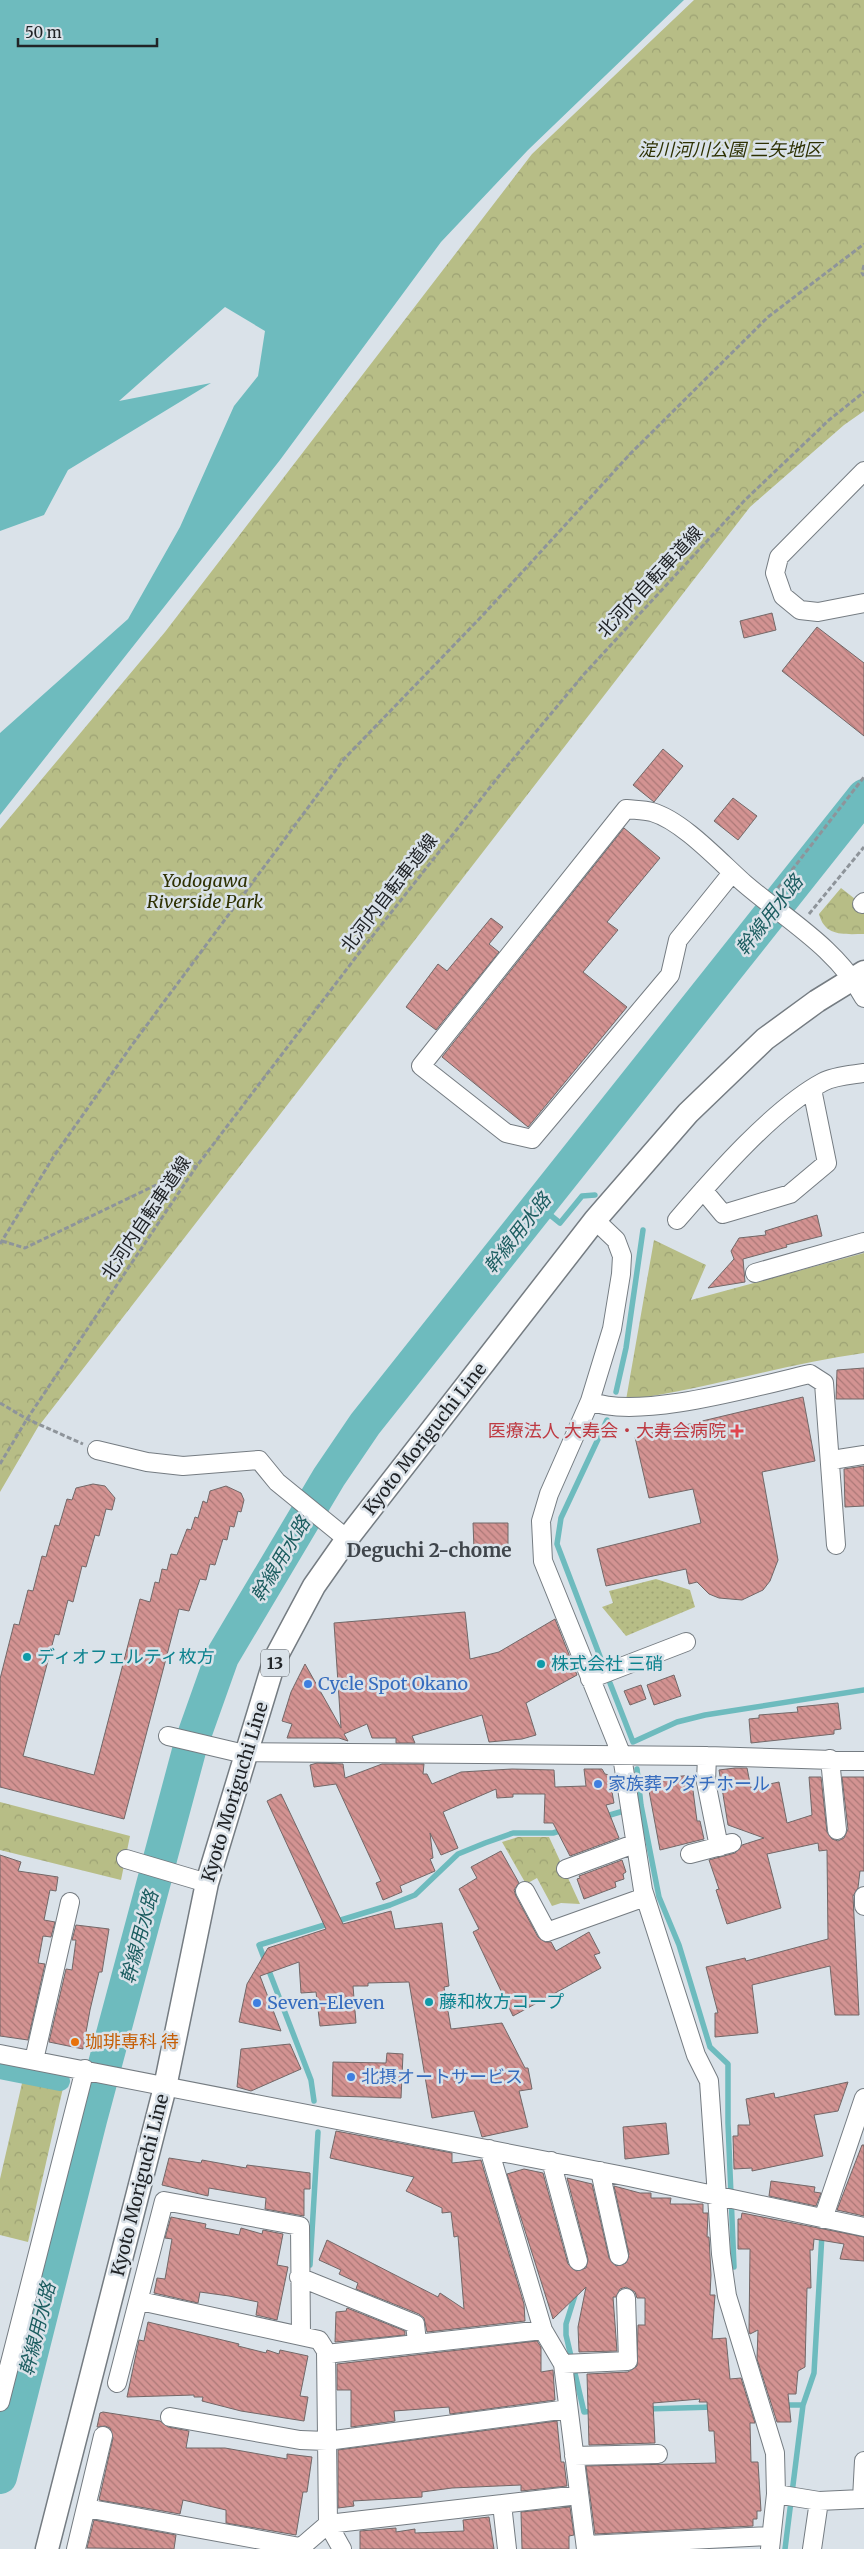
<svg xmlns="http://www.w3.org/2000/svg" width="864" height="2549" viewBox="0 0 864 2549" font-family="Merriweather,'Noto Sans JP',serif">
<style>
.grass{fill:url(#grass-dots)}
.park{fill:url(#park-crowns)}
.water{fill:#6ebbbe}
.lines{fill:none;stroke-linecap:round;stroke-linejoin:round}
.stream{stroke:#6ebbbe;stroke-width:5.5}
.canal{stroke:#6ebbbe;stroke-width:20}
.river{stroke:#6ebbbe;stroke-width:34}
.building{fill:url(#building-back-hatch);stroke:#736868}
.minor-casing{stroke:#757c82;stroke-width:20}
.major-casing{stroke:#757c82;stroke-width:25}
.path{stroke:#8e949a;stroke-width:3;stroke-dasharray:5 2.5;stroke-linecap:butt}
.minor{stroke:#fff;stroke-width:18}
.major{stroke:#fff;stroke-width:22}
.health-dot{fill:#e0444e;stroke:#dae2e9;stroke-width:2}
.culture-dot{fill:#0f9aa8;stroke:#dae2e9;stroke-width:2}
.shop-dot{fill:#3f7fe0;stroke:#dae2e9;stroke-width:2}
.food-dot{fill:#e8710a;stroke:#dae2e9;stroke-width:2}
.labels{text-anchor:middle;stroke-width:5;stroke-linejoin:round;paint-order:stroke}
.shield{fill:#dae2e9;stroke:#585d61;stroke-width:1}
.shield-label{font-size:16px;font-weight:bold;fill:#212427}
.park-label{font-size:18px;font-style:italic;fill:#2e3103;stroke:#dae2e9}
.street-label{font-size:18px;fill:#212427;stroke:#dae2e9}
.health-label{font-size:18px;fill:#be3a42;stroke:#dae2e9;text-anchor:end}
.culture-label{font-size:18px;fill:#0d838f;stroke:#dae2e9;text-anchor:start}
.shop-label{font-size:18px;fill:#366cbe;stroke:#dae2e9;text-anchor:start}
.food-label{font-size:18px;fill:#c56008;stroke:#dae2e9;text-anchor:start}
.water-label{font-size:19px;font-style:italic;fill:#1c5d60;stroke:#dae2e9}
.neighbourhood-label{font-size:19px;font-weight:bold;fill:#3f454b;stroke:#dae2e9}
</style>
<defs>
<pattern id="grass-dots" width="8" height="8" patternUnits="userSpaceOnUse" patternTransform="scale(1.25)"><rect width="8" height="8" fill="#b7bd86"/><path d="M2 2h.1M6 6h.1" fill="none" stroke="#9da274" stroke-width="1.8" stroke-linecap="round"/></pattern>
<pattern id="park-crowns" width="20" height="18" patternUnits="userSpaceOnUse" patternTransform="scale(1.25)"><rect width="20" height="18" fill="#b7bd86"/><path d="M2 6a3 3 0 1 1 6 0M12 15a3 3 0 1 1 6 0" fill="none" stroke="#9da274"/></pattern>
<pattern id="building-back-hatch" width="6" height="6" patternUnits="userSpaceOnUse" patternTransform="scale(1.25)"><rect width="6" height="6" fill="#d39392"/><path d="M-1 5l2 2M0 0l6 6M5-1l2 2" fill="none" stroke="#ab7877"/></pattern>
</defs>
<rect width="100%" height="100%" fill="#dae2e9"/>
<!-- grass -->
<path class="grass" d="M656 1579 690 1590 695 1607 626 1636 602 1607 613 1603 609 1591Z"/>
<!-- park -->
<path class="park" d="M694 0H864V411L844 425 750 507 38 1427 0 1492V829L165 632 532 154Z
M841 888 864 906V934C844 934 825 937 819 914Z
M654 1240 706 1265 691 1300 864 1253V1353C784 1364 706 1389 626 1400Z
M0 1802 130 1836 121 1880 0 1850Z
M518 1837H549L580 1904 561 1903 552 1906 537 1878 526 1884 502 1842Z
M23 2079 63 2088 28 2242 0 2235V2179Z"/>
<!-- water -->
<path class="water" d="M0 0H684L528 150 441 242 280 460 0 815V733L128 619 180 527 234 406 258 376 265 331 225 307 119 401 211 383 68 470 44 515 0 531Z"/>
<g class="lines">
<!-- stream -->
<path class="stream" d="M538 1205 560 1223 582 1196 595 1195
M616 1392 626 1348 643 1230
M601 1659 557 1544 561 1518 607 1420
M610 1683 633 1742 677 1722 705 1715 864 1690
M637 1769 641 1805 659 1897 679 1945 710 2047 728 2064V2123L734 2267
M603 1817 627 1810
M92 2089 99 2090
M314 2101 311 2080 259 1945 390 1905 415 1895 458 1854 485 1843 513 1833H553L563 1830
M310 2265 318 2132
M576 2292 566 2324V2335L584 2412 594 2411
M781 2405H803
M646 2409 714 2407
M785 2549 803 2405 814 2373 822 2234"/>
<!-- canal -->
<path class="canal" d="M0 2069 60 2081"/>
<!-- river -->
<path class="river" d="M0 2477 90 2120 190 1747 222 1657 329 1477 365 1424 864 796"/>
</g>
<!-- building -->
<path class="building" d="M772 613 776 630 744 638 740 621Z
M817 627 864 663V736L782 671Z
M663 749 683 766 654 802 633 785Z
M733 798 757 816 738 840 714 821Z
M624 828 660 858 607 922 618 930 583 972 627 1007 528 1127 442 1057Z
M491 918 503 927 489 944 499 952 436 1030 406 1007 438 964 447 971Z
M817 1215 822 1236 786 1245 787 1247 743 1259 745 1282 708 1288 734 1259 731 1251 739 1238 766 1235 765 1231Z
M864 1368V1399H836L837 1370Z
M803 1397 815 1461 762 1472 778 1560 770 1581 763 1590 742 1600 719 1598 709 1594 697 1582 689 1584 686 1569 606 1586 597 1549 701 1523 693 1489 649 1498 635 1437Z
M864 1466V1506L845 1507 844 1469Z
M93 1484 105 1486 115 1498 112 1510 106 1509 99 1536 95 1535 86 1567 82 1566 73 1602 68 1600 59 1635 55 1634 23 1756 94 1775 140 1599 150 1602 155 1582 159 1583 162 1569 167 1570 171 1554 177 1555 187 1529 191 1530 195 1517 198 1518 203 1501 207 1503 210 1491 226 1486 241 1493 244 1500 241 1512 238 1511 234 1527 230 1526 227 1540 223 1539 215 1565 210 1564 206 1580 200 1579 189 1611 179 1609 124 1819 0 1787V1679L14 1624 19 1625 28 1590 33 1591 42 1556 46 1557 55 1525 59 1526 67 1499 72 1500 76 1488Z
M473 1523H508V1549H474Z
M465 1612 470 1659 499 1652 555 1619 577 1675 526 1703 536 1735 522 1739 489 1742 482 1715 412 1736 415 1743H396V1738H372L367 1724 344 1734 348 1741 339 1738H287L292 1724 282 1721 291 1692 305 1664 341 1728 334 1623Z
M674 1675 681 1696 654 1705 647 1685Z
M641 1685 646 1699 630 1705 624 1691Z
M838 1703 841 1729 834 1730V1734L751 1743 749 1719 759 1718V1715L798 1712 797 1707Z
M317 1763 343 1764 345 1778 382 1764H424L423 1774H427L432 1784 461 1772 512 1769 554 1770 555 1787 586 1786 584 1769H602L605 1774 609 1775 614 1803 606 1805 619 1838 570 1856 553 1823H544L545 1794H513V1797L497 1798 496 1789 443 1812 458 1848 441 1855 430 1833 433 1858 430 1859 435 1871 400 1886 402 1892 383 1900 376 1883 381 1881 336 1784 314 1787 310 1765Z
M735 1768H747L751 1788 779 1782 787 1823 812 1815 809 1777H821L827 1832 832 1839 838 1841 844 1838 848 1829 842 1777H864V1871H860L858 1888 853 1896 859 2015H835L830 1966 752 1985 758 2033 715 2037V2013H718L706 1967 745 1958 746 1961 828 1939 827 1850 819 1851 818 1843 767 1854 781 1908 727 1924 716 1890 719 1889 709 1860 735 1853 742 1845 764 1838 728 1825 719 1770Z
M691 1775 697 1821H700L704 1839 660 1850 647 1780Z
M281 1794 343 1924 391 1911 395 1929 442 1923 449 1986 444 1987 451 2029 502 2023 525 2068H528L532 2089 519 2091 528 2127 482 2137 474 2111 432 2118 409 1982 368 1983V1986H353L356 2023 320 2026 316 1992 301 1993 299 1962 260 1976 281 2031 239 2022 247 1984 268 1948 326 1929 267 1801Z
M501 1851 519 1883 514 1890 516 1896 538 1937 545 1942H551L556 1951 589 1932 600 1953 594 1955 601 1968 513 2016 473 1932 479 1929 459 1889 477 1878 471 1867Z
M0 1855 21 1862 18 1871 58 1877 56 1891 50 1890 44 1920 55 1922 51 1937 43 1936 38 1963 45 1964 28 2040 0 2036Z
M622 1860 626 1872 623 1874 624 1879 615 1882 616 1887 584 1899 577 1879 580 1878 579 1876Z
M76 1925 109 1929 102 1972H99L90 2010 83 2049 49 2042 66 1969 72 1970 76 1940H72Z
M290 2044 301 2069 251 2091 237 2087 241 2049Z
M387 2053 403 2054 401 2098 332 2096 333 2062 386 2063Z
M848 2082 838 2111 814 2115 823 2156 752 2171V2168L734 2169 733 2136H738V2125H750L746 2099 774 2093 775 2098Z
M666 2123 669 2154 625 2159 623 2127Z
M336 2131 452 2153V2163L481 2160 524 2304 525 2321 427 2332 424 2318 419 2314 356 2289 358 2283 339 2274 341 2270 319 2260 327 2240 438 2297 440 2293 464 2309 458 2236 454 2237 451 2212 442 2213V2208L406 2191 414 2177 330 2158Z
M862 2145H864V2216L837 2210Z
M169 2158 201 2163 202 2160 246 2168 247 2165 310 2173V2189H304V2216L265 2209 266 2198 209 2188 208 2196 162 2185Z
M524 2169 543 2173 568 2264 576 2271 586 2268 588 2259 567 2178 592 2184 609 2258 616 2266 626 2263 629 2254 614 2186 640 2193H651V2198H671L670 2204H703V2213H708L707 2237H709L711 2275 710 2295H715L712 2339 726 2338 730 2379 741 2378 755 2423H750L751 2462H758L761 2511H757V2519H753V2526L595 2534 586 2466 716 2463 714 2431H709L707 2402H699L700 2399 653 2403 655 2443 589 2445 587 2374 628 2372 637 2366 638 2325H645V2298H637L635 2292 626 2287 620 2289 616 2297H613L617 2351 579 2352 578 2327 586 2287 553 2319 507 2174Z
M771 2181 815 2187 814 2192 821 2193 816 2206 769 2196Z
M742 2213 864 2237V2261L840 2259 844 2244 814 2239 813 2250H810L811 2288H807L805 2367 798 2371 796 2394H788L791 2422H777L757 2359 758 2330 750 2334 749 2332 750 2249H738V2219H741Z
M171 2217 206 2224 205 2228 239 2235 241 2228 262 2234 263 2230 283 2234 277 2265 288 2267 277 2320 256 2315 258 2302 229 2296 200 2292 198 2303 154 2293 157 2278 165 2279 172 2239 165 2238Z
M347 2308 405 2331V2335L335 2342 336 2312 346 2311Z
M148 2322 239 2344 238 2346 266 2353 267 2350 279 2354 280 2350 308 2356 300 2396 308 2397 304 2421 241 2411 202 2401 203 2397H194V2395L127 2397 139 2340 144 2341Z
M537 2341 541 2347V2372L553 2370 555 2400 450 2414 449 2407 394 2411 395 2421 351 2427V2390H337V2364Z
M103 2412 160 2421 168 2427 189 2431 186 2448H225L287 2459V2454L312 2457 307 2492H303L296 2535 226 2523V2510L183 2500 180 2514 99 2500 113 2438 110 2428 105 2426 97 2427 100 2413Z
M557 2421 561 2462H564L567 2486 521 2491V2485L452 2488 422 2492V2497L353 2501 354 2506 338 2508V2450Z
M570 2507 574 2535 569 2536V2549H522L521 2512Z
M489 2517 494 2549H360V2531L396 2528V2532L415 2529V2533L464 2531 463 2520Z
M94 2520 176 2535 174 2549 87 2548Z"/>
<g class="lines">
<!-- minor casing -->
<g class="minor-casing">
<path id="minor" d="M864 471 779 557 775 573 783 596 800 610 818 612 864 603
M732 873 678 940 670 975 532 1139 506 1133 421 1066 626 809C634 810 644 810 652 812 683 821 720 862 745 884 787 920 837 948 864 998
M862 904 864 902
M703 1190 723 1214 790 1194 827 1163 812 1089
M595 1220 616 1240 622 1256 621 1274 612 1329 590 1401 549 1494 541 1521 543 1561 622 1756 643 1890 696 2055 709 2081 721 2254 727 2296 775 2453 776 2494 770 2549
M677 1220C714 1177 774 1108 823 1082 834 1076 851 1075 864 1073
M755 1273 864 1242
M590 1401C637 1421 757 1386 810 1374L824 1383 836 1545
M97 1450 147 1462 183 1466 259 1460 277 1482 347 1539
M832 1460 864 1455
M590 1679 686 1642
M168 1736 236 1752 707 1756 864 1761
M707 1756 706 1782 719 1847
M830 1759 837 1830
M690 1854 732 1843
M126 1859 207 1883
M566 1869 634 1844
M525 1891 547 1932 645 1897
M864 1896V1906
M0 2054 629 2177 864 2227
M34 2060 70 1902
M489 2149 543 2330 563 2364 586 2549
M551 2161 578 2261
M600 2171 619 2256
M823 2219 864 2098
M299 2277 415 2324 417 2342
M140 2301 319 2340 326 2351 328 2524 342 2549
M326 2354 543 2330
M563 2364 628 2361 626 2298
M117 2383 164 2201 300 2226 301 2335
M0 2402 85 2069
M170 2417 300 2440 327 2441 568 2409
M574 2456 658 2454
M776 2494 819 2501 862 2499 864 2461
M502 2504 507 2549
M86 2508 300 2547
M586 2545 771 2536
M76 2549 103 2436
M299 2549 328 2524 579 2495
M812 2549 819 2501"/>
</g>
<!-- major casing -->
<g class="major-casing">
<path id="major" d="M47 2549 165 2087 207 1883 275 1659 314 1586 347 1539 595 1220 688 1113 765 1039 817 1001 864 972"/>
</g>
<!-- path -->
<path class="path" d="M864 265 862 273 864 276
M778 888 864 777
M809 914 864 847
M2 1241 25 1248 156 1185 177 1162 196 1167
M0 1244 54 1156 132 1045 344 759 482 616 631 453 768 317 864 244
M0 1403 27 1419 83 1444
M0 1464 27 1419 196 1167 356 957 499 776 585 673 745 500 829 420 864 392"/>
<!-- minor -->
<use href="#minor" class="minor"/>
<!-- major -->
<use href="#major" class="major"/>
</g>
<!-- markers -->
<path class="health-dot" d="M734.5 1423.5h5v5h5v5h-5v5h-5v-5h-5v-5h5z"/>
<g class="culture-dot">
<circle cx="27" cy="1657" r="5"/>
<circle cx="541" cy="1664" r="5"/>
<circle cx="429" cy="2002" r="5"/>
</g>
<g class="shop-dot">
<circle cx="308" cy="1684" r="5"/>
<circle cx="598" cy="1784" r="5"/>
<circle cx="257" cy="2003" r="5"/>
<circle cx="351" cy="2077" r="5"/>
</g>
<circle class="food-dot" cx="75" cy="2042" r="5"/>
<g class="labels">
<!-- shield labels -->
<rect class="shield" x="261" y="1649.5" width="28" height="27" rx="4"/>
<g class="shield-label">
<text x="275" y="1669">13</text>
</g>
<!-- park labels -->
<g class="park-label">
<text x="730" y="156">淀川河川公園 三矢地区</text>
<text x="205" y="887">Yodogawa<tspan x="205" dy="21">Riverside Park</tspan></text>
</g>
<!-- street labels -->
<g class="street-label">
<text transform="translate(650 582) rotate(-47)" y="6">北河内自転車道線</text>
<text transform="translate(389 893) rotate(-52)" y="6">北河内自転車道線</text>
<text transform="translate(146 1218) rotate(-56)" y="6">北河内自転車道線</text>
<text transform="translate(425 1439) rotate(-52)" y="6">Kyoto Moriguchi Line</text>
<text transform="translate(235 1792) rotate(-73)" y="6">Kyoto Moriguchi Line</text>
<text transform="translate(140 2185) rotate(-76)" y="6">Kyoto Moriguchi Line</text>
</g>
<!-- health labels -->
<g class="health-label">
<text x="726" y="1437">医療法人 大寿会・大寿会病院</text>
</g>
<!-- culture labels -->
<g class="culture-label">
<text x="37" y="1663">ディオフェルティ枚方</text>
<text x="551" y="1670">株式会社 三硝</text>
<text x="439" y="2008">藤和枚方コープ</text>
</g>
<!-- shop labels -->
<g class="shop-label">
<text x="318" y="1690">Cycle Spot Okano</text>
<text x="608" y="1790">家族葬アダチホール</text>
<text x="267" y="2009">Seven-Eleven</text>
<text x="361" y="2083">北摂オートサービス</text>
</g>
<!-- food labels -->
<g class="food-label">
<text x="85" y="2048">珈琲専科 待</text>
</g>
<!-- water labels -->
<g class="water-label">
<text transform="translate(769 915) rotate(-52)" y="7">幹線用水路</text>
<text transform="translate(517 1233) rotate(-52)" y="7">幹線用水路</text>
<text transform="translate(280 1559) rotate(-59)" y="7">幹線用水路</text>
<text transform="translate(139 1937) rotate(-75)" y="7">幹線用水路</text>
<text transform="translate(37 2329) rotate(-76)" y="7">幹線用水路</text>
</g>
<!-- neighbourhood labels -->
<g class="neighbourhood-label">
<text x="429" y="1557">Deguchi 2-chome</text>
</g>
</g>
<!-- scale -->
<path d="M18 38v8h139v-8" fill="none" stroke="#212427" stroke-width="2.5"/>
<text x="25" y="38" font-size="15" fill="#212427" stroke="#dae2e9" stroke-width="4" paint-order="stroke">50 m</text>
</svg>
